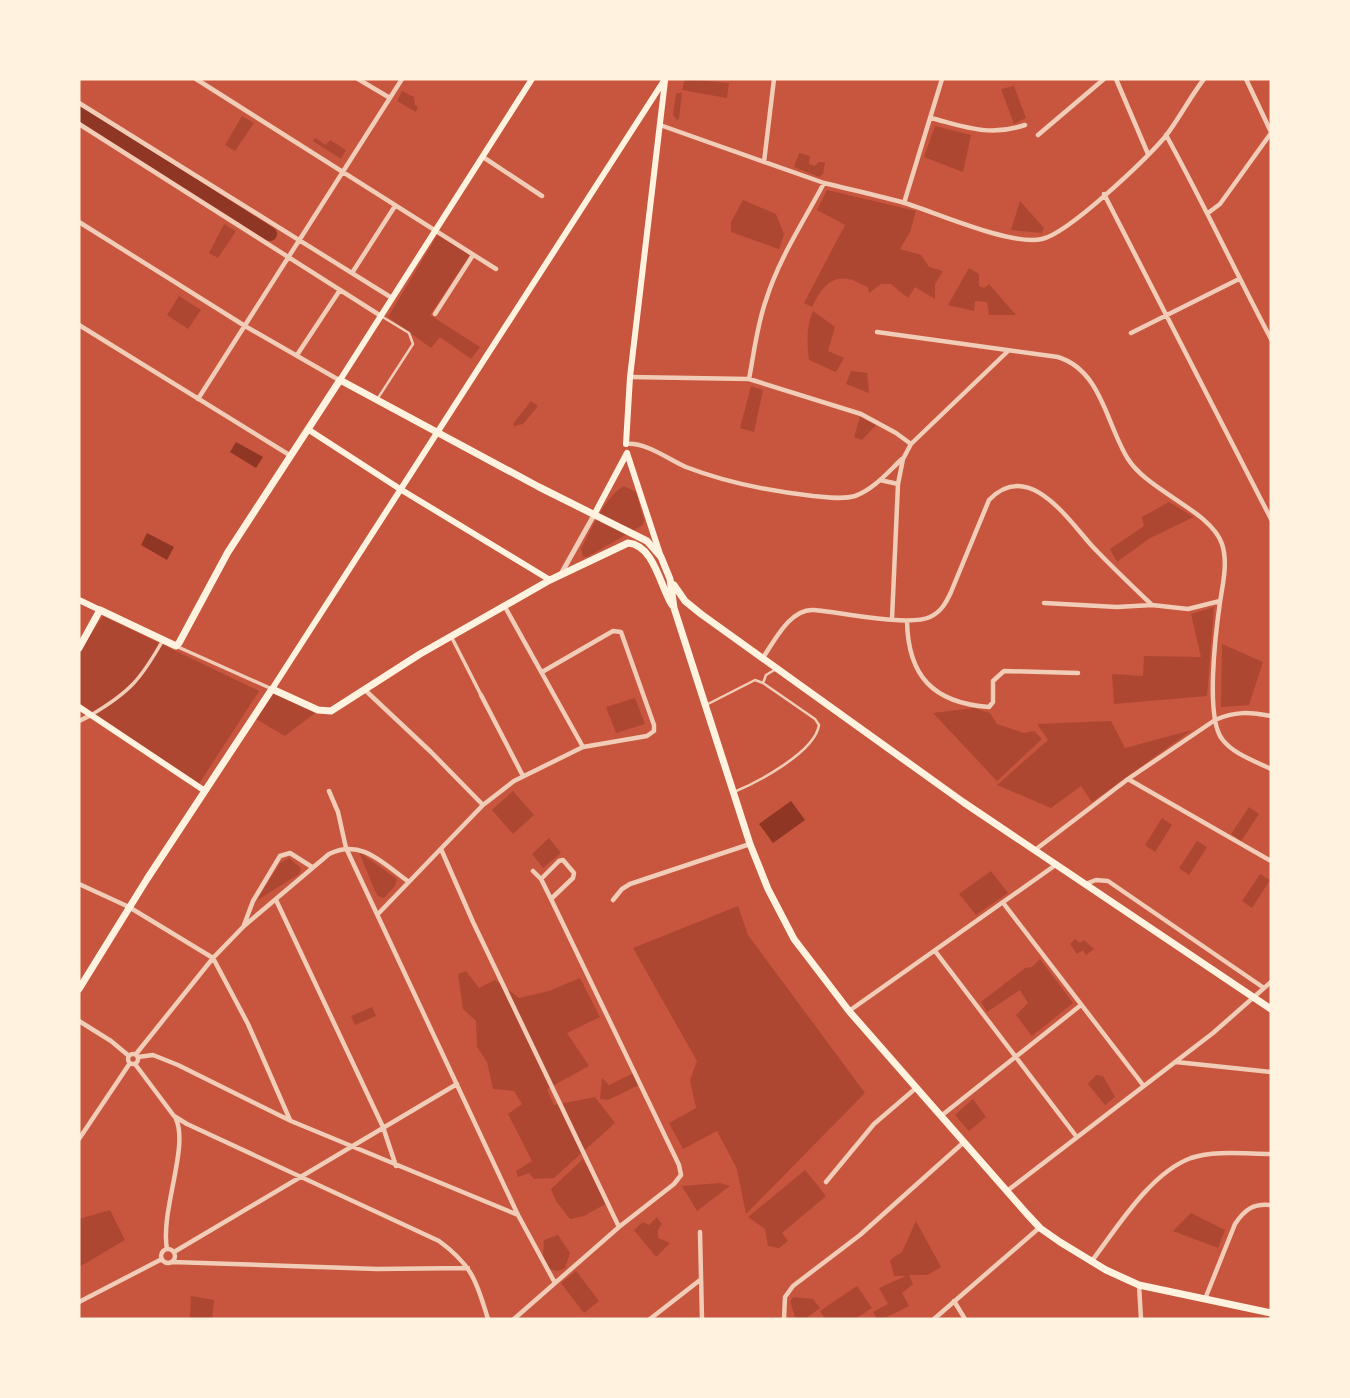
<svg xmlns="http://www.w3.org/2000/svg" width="1350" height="1398" viewBox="0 0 1350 1398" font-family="'Varela Round',sans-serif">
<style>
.green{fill:#ae4732}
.water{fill:#8f3625}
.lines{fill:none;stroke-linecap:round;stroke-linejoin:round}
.river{stroke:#8f3625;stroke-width:14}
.service{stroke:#f1ccb7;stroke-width:2.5}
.pedestrian{stroke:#f1ccb7;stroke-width:3.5}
.minor{stroke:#f1ccb7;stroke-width:4.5}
.tertiary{stroke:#f1ccb7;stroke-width:5}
.secondary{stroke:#fff3e0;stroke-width:6}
.primary{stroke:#fff3e0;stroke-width:7}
</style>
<rect width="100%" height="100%" fill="#c8553d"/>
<!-- green -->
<path class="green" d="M685 79 729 83 727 98 682 90Z
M1014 86 1026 118 1014 124 1001 89Z
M402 91 414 97 415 105 418 107 416 112 397 101Z
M682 92 679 119 677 120 673 115 676 94Z
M242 116 254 123 235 151 225 145Z
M935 126 971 135 963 172 924 157Z
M315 138 326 145 330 140 346 150 341 159 313 141Z
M799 153 810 156 809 164 815 166 819 162H825L823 174 819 177 794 167Z
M827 190 916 211 910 232 900 249 921 255 929 267 943 271 935 284V299L915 287 908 298 891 284H881L869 293 868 287C862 285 857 281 852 280 830 273 820 291 812 307L804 303 845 225 817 210Z
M743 200 776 214 784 234 779 249 731 232V222Z
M1020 201 1044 228 1042 233 1011 230Z
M224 224 236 231 218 258 209 253Z
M438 234 471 254 430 315 480 347 471 359 440 337 431 348 388 317Z
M969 268 979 274V286L984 288 989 284 1016 315H989L987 302 975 301 974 311 948 305Z
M179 296 201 310 188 329 167 315Z
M813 311 835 327 828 351 844 358 836 372 809 360C807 343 806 327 813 311Z
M851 371 867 373 869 393 846 384Z
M751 386 763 390 754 432 740 428Z
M531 401 538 406 523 424 514 426 513 424Z
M860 417 876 425 862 440 854 437Z
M624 486 636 492 644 520 643 525 587 557H583L581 549C591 530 606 495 624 486Z
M1169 502 1194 517 1150 538 1117 562 1110 549 1144 526 1142 517Z
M1214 607 1207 696 1114 704 1112 674 1143 676 1144 656 1201 657 1191 614Z
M103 616 259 691 199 784 79 703V652Z
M1222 644 1263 662 1249 705 1221 707Z
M273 692 315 713 285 736 256 719Z
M635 698 645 724 616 733 606 707Z
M974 708 990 713 997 724 1024 733 1034 731 1042 739 997 781 933 713Z
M1111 721 1125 748 1192 730 1092 802 1081 786 1051 808 997 785 1048 740 1037 724Z
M513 791 534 815 513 834 492 810Z
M1249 807 1259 814 1241 841 1231 834Z
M1162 818 1172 825 1155 852 1145 845Z
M549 838 561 853 543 868 532 854Z
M1197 841 1207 847 1189 875 1179 868Z
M359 852 397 879 395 886 384 898 378 896 375 891Z
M289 858 301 868 299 874 256 901 280 863Z
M991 871 1008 893 976 915 959 894Z
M1260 874 1270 880 1252 908 1242 901Z
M738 906 748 935 865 1093 746 1214 737 1169 717 1131 683 1149 669 1123 696 1108 690 1080 697 1061 633 948Z
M1075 939 1080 943 1084 940 1094 949 1086 955 1083 950 1077 954 1070 944Z
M1040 959 1073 1003 1032 1036 1016 1015 1028 1003 1020 990 987 1012 981 1002 1025 968 1032 967Z
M466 971 479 988 495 980 519 998 549 991 580 978 600 1017 567 1033 589 1066 547 1089 554 1105 595 1097 615 1123 554 1178 534 1179 529 1173 518 1177 516 1171 532 1161 508 1114 522 1104 514 1091 493 1089 487 1062 477 1047 476 1021 463 1009 458 974Z
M372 1007 376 1016 355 1025 351 1016Z
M634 1073 639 1085 608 1100 600 1099 602 1078 609 1085Z
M1096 1075 1103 1076 1115 1097 1105 1105 1088 1084Z
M973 1099 986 1117 969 1131 955 1115Z
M583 1159 607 1203 584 1216 570 1219 556 1201 551 1189Z
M805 1170 826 1196 782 1233 788 1241 779 1248 768 1246 765 1229 748 1217Z
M720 1183 730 1186 697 1211 682 1186Z
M110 1210 125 1240 79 1267V1219Z
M1191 1213 1225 1230 1218 1248 1173 1231Z
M657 1217 662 1224 658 1230V1238L670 1243 656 1257 634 1230 643 1222 649 1225Z
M916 1221 941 1267 927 1275H909L913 1284 902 1293 909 1306 883 1319H877L873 1312 888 1304 879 1288 906 1276H894L890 1260 902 1252Z
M558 1235 570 1253 565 1268 558 1271 549 1269 543 1256 544 1240Z
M576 1271 599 1301 584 1313 561 1283Z
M857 1286 872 1308 855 1319H825L820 1311Z
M191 1296 214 1300 212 1319H190Z
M794 1297 813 1299 820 1308 805 1319 795 1317 790 1301Z"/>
<!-- water -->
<path class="water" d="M236 442 263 457 256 468 230 452Z
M147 533 174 547 167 560 141 545Z
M791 801 805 820 773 843 759 824Z"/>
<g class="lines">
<!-- river -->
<path class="river" d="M79 113 270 234"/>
<!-- service -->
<path class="service" d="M378 398 413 344 409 333 381 316
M763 683 766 675 776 669
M706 705 755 680 763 683 815 719 819 725C815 752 758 782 734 792"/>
<!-- pedestrian -->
<path class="pedestrian" d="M452 638 481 695
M178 647 272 689
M91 715C130 692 141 679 163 640"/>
<!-- minor -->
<path class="minor" d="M196 79 496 269
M358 79 390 98
M1116 79 1148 154
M1246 79 1271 132
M79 103 392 298
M931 118C966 127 989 137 1025 125
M79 124 381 316
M660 125 824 183
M1038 135 1104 79
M1166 135C1203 202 1235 271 1271 339
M483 157 542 196
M764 162 774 79
M1104 194 1271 519
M904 203 942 79
M1208 213 1220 204 1271 133
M79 222 245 326 339 380
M352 273 395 206
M435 314 473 255
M79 325 291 456
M877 332 1058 357C1102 371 1106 424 1128 459 1148 491 1211 511 1222 544 1228 562 1223 583 1220 602 1216 630 1205 717 1222 739 1233 754 1255 761 1271 769
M1131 333 1239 279
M297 355 340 290
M630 377 749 379 861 414 896 433 911 444
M749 379C754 353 757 325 766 300 779 258 804 221 824 183 852 190 881 196 908 204 939 214 1012 246 1042 239 1069 233 1145 160 1165 137 1179 119 1190 97 1204 79
M198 399 402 79
M626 444C646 442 668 459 686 467 727 483 769 491 813 496 826 497 842 500 855 496 873 490 888 472 902 459
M880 480 898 484
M1044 603 1117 607 1152 605 1188 609 1220 601
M505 607 583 747
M892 619 898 484 903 459 911 444 1007 352
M907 621C908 676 933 703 989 707L993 702V681L1004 671 1078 673
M762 659C774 642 790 608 814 610 840 612 908 627 930 617 941 612 946 603 951 592L989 500C1029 458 1069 521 1093 547 1112 567 1132 586 1152 605
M365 690 431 752 483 805
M481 695 523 776
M79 721 91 715
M1128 779 1271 861
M329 791 338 812 346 848 518 1215
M441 849 473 922 619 1227
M1035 850 1128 779 1215 720C1235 711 1250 712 1271 716
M541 879 559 861 563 860 574 873 573 878 551 899
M1088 883 1096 880 1108 881 1264 988
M79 884 129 907 213 958 248 1024 290 1120
M276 900 383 1127 396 1166
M613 900 622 889 630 884 750 844
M1004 904 1143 1085
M378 914 483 805 514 781 583 747 647 736 654 731V725L621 632 613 631 542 672
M244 925 253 901 280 856 290 853 312 867
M935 951 1076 1136
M849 1011 1057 864
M79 1021 111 1041 129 1056
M128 1059a5 5 0 1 1 10 0a5 5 0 1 1-10 0Z
M136 1054 213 958 244 926 329 854C362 838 383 864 409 882
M138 1057 153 1055 178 1065 291 1121 518 1215 555 1283
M1176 1062 1271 1072
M135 1064 174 1116 187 1124 439 1241C472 1265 477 1282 488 1319
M941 1116 1081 1005
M79 1139 130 1063
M826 1182 874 1124 916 1088
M1007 1191 1213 1033 1271 982
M700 1232 702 1319
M167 1249C160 1212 189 1147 176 1119
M161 1256a7 7 0 1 1 14 0a7 7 0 1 1-14 0Z
M174 1252 457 1084
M172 1262 377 1269 468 1268
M1091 1262C1117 1228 1150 1173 1191 1158 1215 1150 1246 1154 1271 1154
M1139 1285 1141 1319
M1205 1299 1235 1224C1245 1209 1254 1203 1271 1205
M954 1301 965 1319
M79 1302 162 1259
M514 1319 619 1227 674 1184 681 1175 679 1165 551 899 541 879 533 871
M650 1319 700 1280
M784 1319 785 1297 793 1286 860 1235 964 1142
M934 1319 1039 1228"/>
<!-- tertiary -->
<path class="tertiary" d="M561 574 594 515"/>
<!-- secondary -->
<path class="secondary" d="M340 380 532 79
M309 430 400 489 550 580
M626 444 630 377 665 81
M627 453 661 557
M594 515 627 453
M79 600 100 610
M272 689 665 79
M79 707 205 791"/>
<!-- primary -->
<path class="primary" d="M674 585 685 601 701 614 963 802 1271 1009
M79 648 100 610 176 646 179 643 228 552 340 380 539 487 647 541 661 557 670 579 674 608 750 844 768 889 794 939 849 1011 1027 1214 1040 1228 1060 1242 1106 1270 1139 1285 1271 1313
M79 989 147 879 272 689 318 710 331 711 420 654 550 580 628 543C654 545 660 586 672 605"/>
</g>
<!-- border -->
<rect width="1350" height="1398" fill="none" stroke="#fff3e0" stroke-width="161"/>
</svg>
